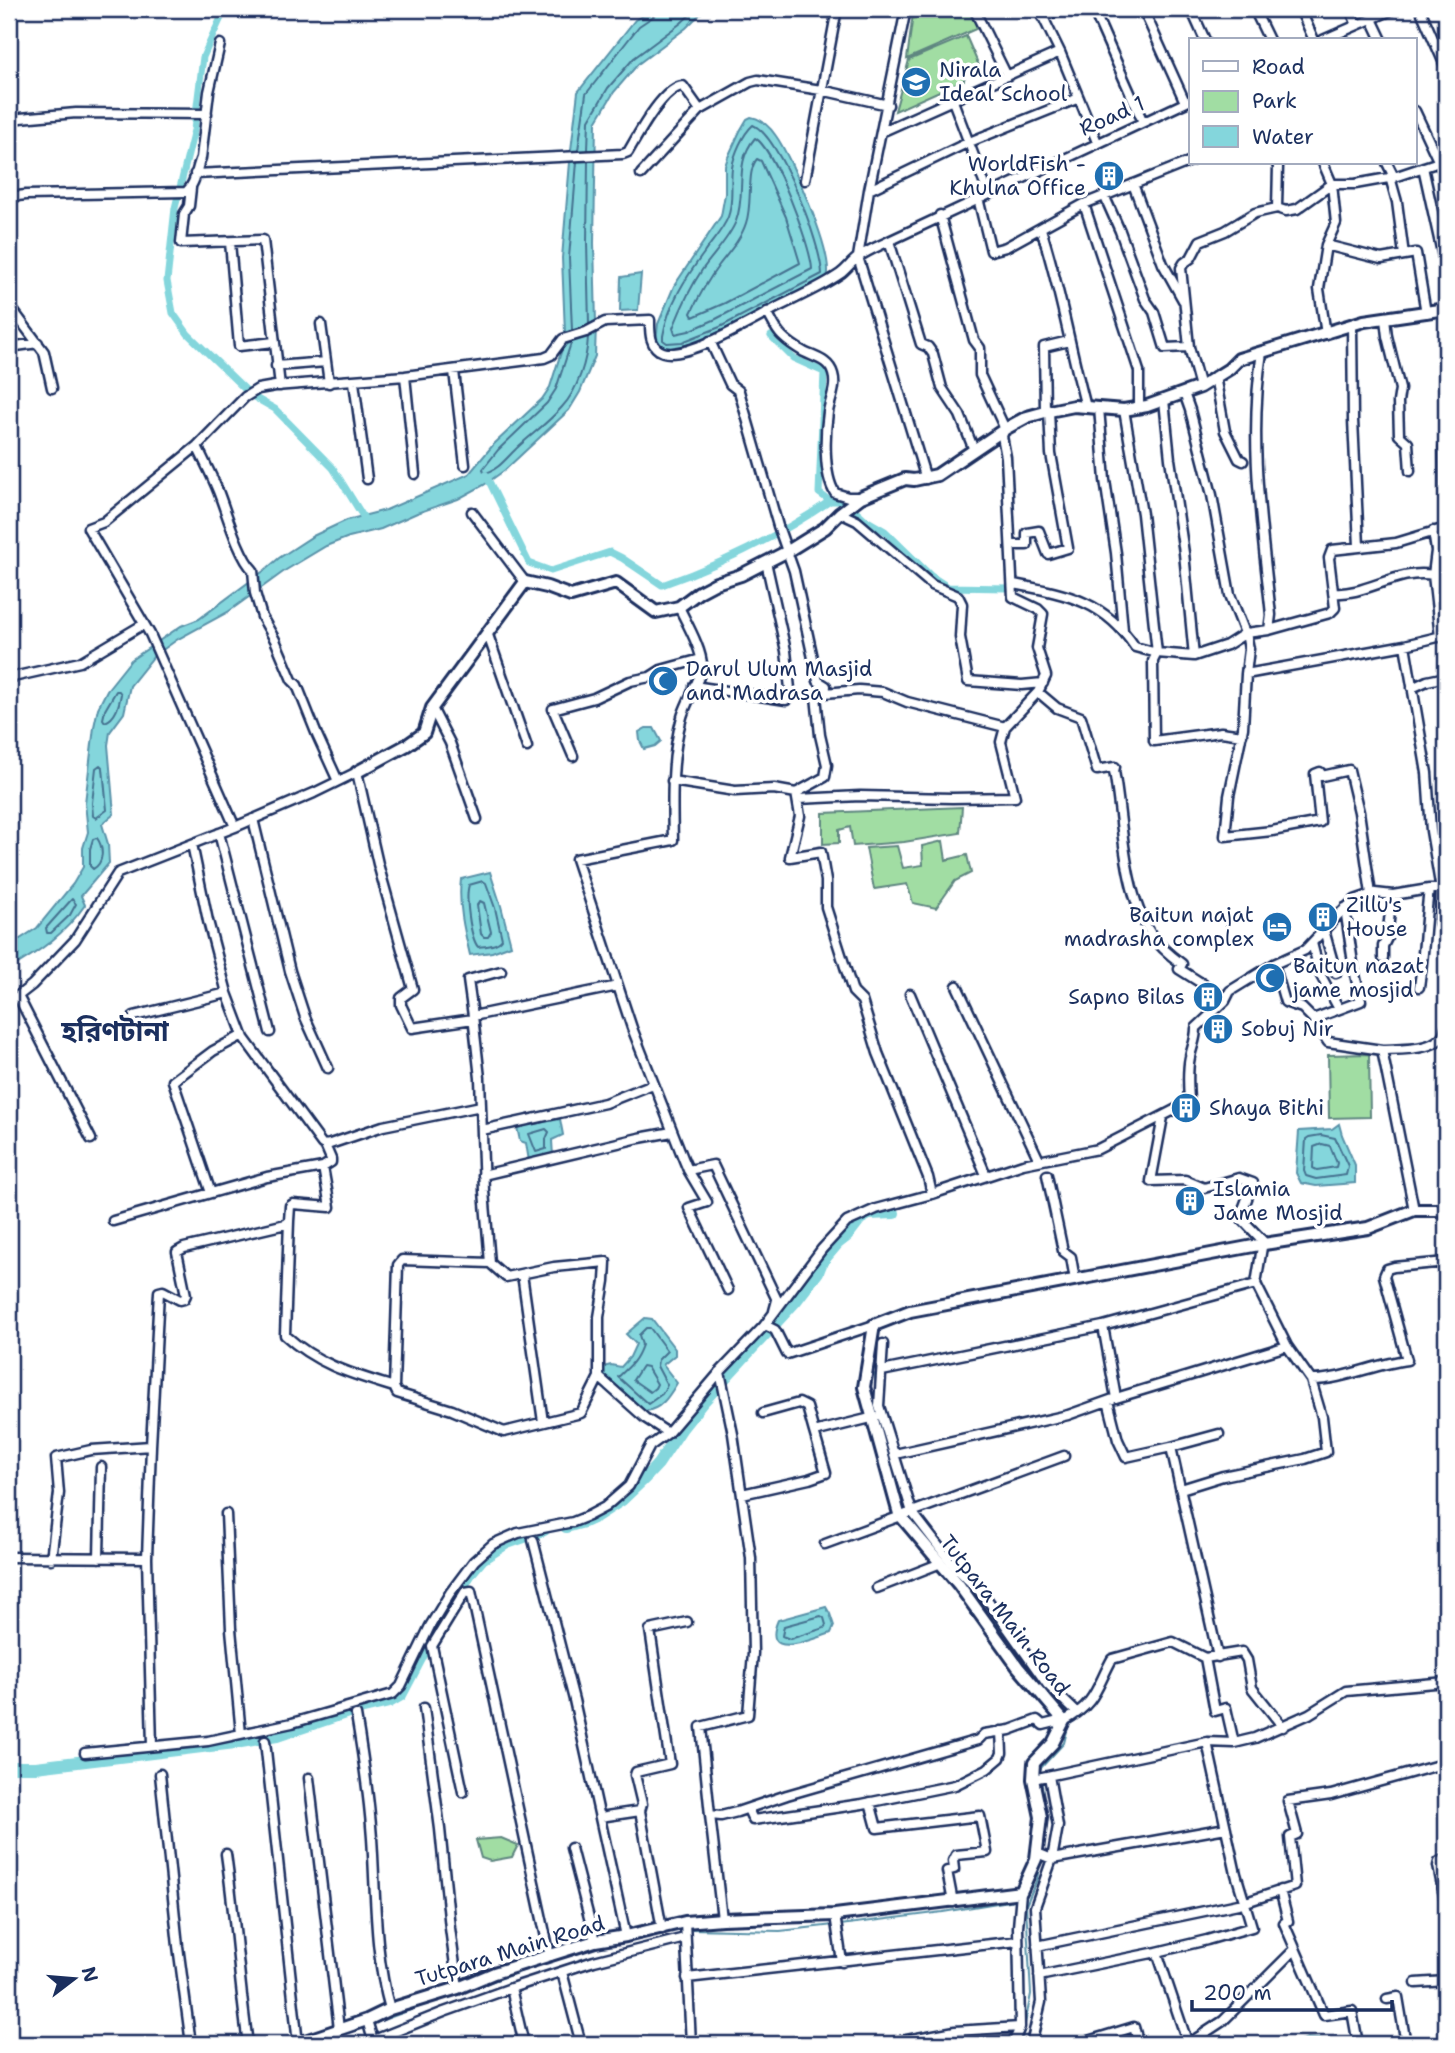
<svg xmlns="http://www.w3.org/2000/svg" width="1455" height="2053" viewBox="0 0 1455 2053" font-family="'Shantell Sans','Noto Sans Bengali',sans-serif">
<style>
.green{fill:#a1dda3;stroke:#5e8680;stroke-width:2}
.water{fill:#84d6dc;stroke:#5a93aa;stroke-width:2}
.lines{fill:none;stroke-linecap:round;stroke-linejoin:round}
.shore{stroke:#457290;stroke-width:2}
.stream{stroke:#5a93aa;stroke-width:2}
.canal{stroke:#84d6dc;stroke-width:7}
.river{stroke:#84d6dc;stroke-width:12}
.minor-casing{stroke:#1b2f5e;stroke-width:13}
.tertiary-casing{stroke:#1b2f5e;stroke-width:16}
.minor{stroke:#fff;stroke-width:8}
.tertiary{stroke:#fff;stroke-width:10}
.labels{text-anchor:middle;stroke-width:7;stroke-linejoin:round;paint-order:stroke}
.poi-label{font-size:21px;fill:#1b2f5e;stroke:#fff;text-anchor:start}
.street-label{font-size:21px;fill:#1b2f5e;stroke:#fff}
.district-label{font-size:28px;font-weight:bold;fill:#1b2f5e;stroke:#fff}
</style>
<rect width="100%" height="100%" fill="#fff"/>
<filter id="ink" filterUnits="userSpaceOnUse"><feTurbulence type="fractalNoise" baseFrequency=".0143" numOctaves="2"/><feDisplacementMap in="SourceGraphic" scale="14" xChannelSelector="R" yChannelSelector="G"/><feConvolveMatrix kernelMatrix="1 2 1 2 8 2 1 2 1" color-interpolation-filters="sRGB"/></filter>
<g filter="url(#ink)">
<!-- green -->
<path class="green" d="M926 9H969L978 28 907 59 913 14Z
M966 36 980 68 965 74 964 80 895 111 909 60Z
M962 807 960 833 904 842 853 846 850 827 839 830V843L823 844V813Z
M943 841 946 860 967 855 971 873 955 881 936 908 913 903 907 884 874 889 866 848 897 846 903 868 923 865 922 846Z
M1369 1054 1370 1117 1329 1118 1328 1055Z
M501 1838 518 1845 512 1857 490 1861 481 1858 476 1840Z"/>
<!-- water -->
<path class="water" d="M654 9H705L686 28 638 64 614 92 596 122 594 243 596 323 595 356 580 392 569 410 505 470 484 485 458 499 417 513 381 529 349 537 326 546 286 570 228 612 178 639 154 656 130 686 124 713 110 732 108 745 114 814 102 824 108 844 109 863 81 896 85 905C65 934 39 952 9 969V939H20L37 928 73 884 83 867V848L88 832 85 803 94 727 98 708 107 690 131 660 181 626 199 619 265 570 279 558 313 536 347 520 386 510 469 474 493 445 542 399 550 387 563 346 565 333 562 258 571 150 578 92 635 20Z
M751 117C763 119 770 127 776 136 791 157 835 256 827 278L763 312 695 345 665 351 656 342 658 324 674 286 721 216 725 194V166L728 157 740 131 747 119Z
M641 274 638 310 620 311 621 277Z
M646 728H654L661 741 655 746 644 749 640 741 639 732Z
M490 872 501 906 511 945 492 952 470 955C464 930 458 905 461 879Z
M560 1119 563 1135 552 1140 553 1157 529 1161 526 1143 520 1141 517 1127Z
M1339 1124 1342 1135 1355 1165V1183L1316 1186 1301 1183 1296 1173 1299 1131 1332 1129Z
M645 1318 652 1319 675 1349V1355L663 1365 677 1383C669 1396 661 1410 645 1411L603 1376V1367L611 1365 621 1367 630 1357 636 1344 626 1334Z
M826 1607 830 1614 834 1626 831 1633C814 1639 760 1662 778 1620Z
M1307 2038 1345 2041 1346 2044H1295Z"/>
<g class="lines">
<!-- shore -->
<path class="shore" d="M753 125C780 136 821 244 822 274L720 327 682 342 667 343 663 340V336C668 305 686 277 704 253 712 241 723 230 728 217 734 201 730 185 732 168 734 154 743 134 753 125Z
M755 138C774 148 811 246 812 269L716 319 689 331 675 334 673 328C681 308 690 288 702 270 713 254 729 239 736 221 747 192 733 164 755 138Z
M578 150 586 94 639 26 654 16 656 9
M588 150 589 120 608 88 634 58 681 23 696 9
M757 159 761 161 786 217 800 263 725 303 693 317 691 313C699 296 708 280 719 265 729 252 741 239 746 223 753 204 746 171 757 159Z
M588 161 587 243 589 324
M572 330 569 258 577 162
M571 343 556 389 547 403 498 450 483 469 484 473C497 472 508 456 518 447 532 434 549 422 562 407 578 390 587 360 588 337
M116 691H119L121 694C119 705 116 718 105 722L103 719 105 710Z
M100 765 103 768 107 810 96 818 93 816 92 803 96 768Z
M97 838C104 848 104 863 93 869L90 866V849L93 839Z
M483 881 486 883 495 908 502 939C497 946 486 946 478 947 470 937 465 897 469 885Z
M72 899 76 904 70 915 51 933H47L46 928Z
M480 901 484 903 491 932 488 937H484L481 934 477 905Z
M546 1129 549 1132 546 1139V1149L536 1152 529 1134Z
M1321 1135 1335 1138 1348 1166 1346 1175 1316 1179 1306 1176 1304 1171 1306 1139 1309 1137Z
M1322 1144 1330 1146 1337 1163 1336 1167 1317 1170 1313 1168 1314 1147Z
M646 1328H650L667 1351 658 1360 657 1366 667 1385 662 1394 648 1404 618 1377C629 1367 636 1362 642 1345L639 1335Z
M642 1366 647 1367 657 1384 655 1388 650 1392 633 1380Z
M821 1616 824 1618 826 1625 824 1628 790 1639 782 1636 784 1626Z"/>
<!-- stream -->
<path class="stream" d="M875 1374 877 1414
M9 1396 12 1414 9 1421
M879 1420 906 1512
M926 1538 934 1547
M963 1580 975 1599
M1040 1773 1039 1770 1064 1743 1069 1723
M1041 1779 1046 1815
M1042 1853 1045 1839 1046 1820
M840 1925 943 1912 1015 1900
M690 1929 780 1931 834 1925
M652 1935 681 1930
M461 1992 589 1948 609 1944
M372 2024 446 1997
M317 2044 367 2026
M1021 2044 1031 1994 1026 1905 1037 1879 1040 1862"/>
<!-- canal -->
<path class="canal" d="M225 9 203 57 194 130 175 208 167 281 173 313 188 334 252 396 275 409 333 468 367 523
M771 336 793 358 824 372 819 493 830 501H845L866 520 885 531 931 576 948 587 1008 588
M486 475 529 563 551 571 610 552 622 558 662 585C722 564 777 537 830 501"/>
<!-- river -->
<path class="river" d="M566 1527 584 1522 597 1516 622 1500 644 1479 658 1464 682 1428 702 1403 795 1302 818 1272 822 1262 838 1243 847 1236 860 1219 869 1214 894 1213
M9 1767H36L235 1743 277 1736 351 1711 389 1702 401 1695 435 1630 471 1572 482 1559 507 1543 544 1530"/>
<!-- minor casing -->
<g class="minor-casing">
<path id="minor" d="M906 9 869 190 858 257 926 479
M974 9 1007 76
M1039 9 1060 52 1097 142
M1093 9 1143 122
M1143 9 1185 102
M1191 9 1205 40
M1254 9 1269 40
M1300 9 1314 40
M1350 9 1357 25
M1420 9 1446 68
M1042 17 1061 9
M1372 19 1382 40
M1323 40 1394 9
M953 101 988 193
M1415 111 1443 171H1446
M9 119 76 113 207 114
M881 132 1060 52
M1276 163 1278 166 1277 208
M1323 163 1332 184 1336 223 1326 245 1319 289 1326 334
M1387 163 1394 177
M1423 167 1446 271
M195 174 623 154 628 152C638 135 663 87 683 86L700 110
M641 174 700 110 750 82 758 80 821 90 888 105
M1390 177 1397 202 1404 255
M805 180 837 9
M1133 184 1163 264 1183 300
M191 188 189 206 184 214 181 243 263 240 280 386
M869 190 967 143 1079 98
M1104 195 1120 231 1145 299 1154 312 1165 348 1189 347
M9 197 26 195 186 192C196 184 196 169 201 158L209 92 220 44
M978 198 991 251 1006 247 1084 204 1191 161
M1084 204 1139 371V407
M1041 229C1060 287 1070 348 1086 407
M889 241 921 344 928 347 933 354 942 388 960 415 974 450
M230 242 239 346 274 342
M1326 245 1381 259 1416 253 1426 313
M9 305 44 352 52 388
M767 312C772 320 775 329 782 336 787 341 797 348 804 352 816 358 829 360 833 374 837 387 830 400 828 412 825 433 823 475 835 493L848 497H861
M1385 319 1387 336 1400 389 1398 402 1399 435 1408 443 1410 471
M321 324 329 383
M1352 325 1353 420 1359 546
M710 341 730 384 739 391 778 526 794 571 818 681 826 686 825 693 816 696 820 735 827 765 825 777 796 793 800 816 790 857 821 852 826 881V907L853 992 862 1001 878 1053 928 1177 932 1194
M9 347 38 343
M1262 352C1248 440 1262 528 1271 615L1269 630
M276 366 326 362
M454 371 465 465
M405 376 415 474
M1215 376 1225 431 1239 459 1243 461
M354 382 367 479
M1200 387 1189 347 1181 268 1184 263 1191 258 1200 241 1225 231 1255 213 1277 208 1286 211 1297 209 1332 184H1355L1394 177 1439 162
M1184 393 1190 410 1212 495 1230 595 1245 633
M1164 400 1170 459 1184 553 1194 656
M1099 408 1105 480 1116 553 1123 630
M1124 410 1142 514 1157 653 1153 661 1154 741 1221 732 1242 735
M1045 412 1044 347 1069 341
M197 446C204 461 212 476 218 491 226 511 239 557 253 570L255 593 262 617 275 640 292 680 297 685 317 735 338 781
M1446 446 1444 447 1446 522
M472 512 525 582
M840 513 857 521 932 585 958 596 962 604 960 637 968 681 1022 685 1043 683
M1433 531 1436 551 1433 575 1440 637
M1011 545H1027V533L1039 531 1048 554 1068 548 1051 454 1049 411
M1014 584C1065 594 1104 600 1135 647L1157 653 1194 656 1227 645 1246 633 1269 630 1330 613 1335 608 1329 558 1332 550 1396 543 1439 530H1446
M1334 593C1365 596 1399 568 1433 575
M679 607C686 622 703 651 702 667 702 675 685 705 682 717 671 756 672 800 673 840L576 859 632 1028 683 1158 688 1170 713 1165 777 1300 774 1311
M487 632 527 747
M1246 633 1249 649 1246 674 1243 728 1229 796 1225 836 1272 831 1320 822 1315 774 1320 772 1322 776 1349 770 1359 812 1371 894
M1405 645 1427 773 1431 831 1441 890 1440 924
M1246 674 1405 645 1446 635
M9 675 13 677 80 662 144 624
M694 686 786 700 790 689 786 651 766 562
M1412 688 1427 681 1446 677
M1038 692 1057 708 1081 717 1097 770 1115 767 1114 771C1123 821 1123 891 1151 934 1159 946 1171 956 1182 964L1179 969 1225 998
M825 693 859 690 883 692 907 702 1005 727
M432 708 450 743 477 819
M573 756 553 709 594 698 630 681 650 677 661 670 701 659
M672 781 735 791 774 789 796 793
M798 799 860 796 952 798 1015 797 1001 742 1005 727 1038 692 1046 676 1037 648 1043 614 1038 609 1013 597 1006 457 1002 436 1005 429 980 375V348L974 340 940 215
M253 819 290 971 305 1017 328 1068
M235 827 150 634 88 528 104 522 197 446 245 397 258 389 275 386 405 376 544 358 551 355 563 339 586 332 605 322 650 320C650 331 649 347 663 352 687 360 755 319 778 307 798 297 821 287 840 274 847 269 852 261 860 256 869 250 879 246 889 241L1191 100
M219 833 270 1032
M192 844 208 921 227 993 244 1038 322 1144 325 1145 330 1144 383 1126 481 1106
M1324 930 1336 973
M1312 943 1320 974 1339 1009
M1383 958V946L1387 938 1392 895
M1274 964 1285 1002 1302 1008 1313 1019 1328 1042 1382 1050 1414 1210
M957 986 1039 1160
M1419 987C1424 954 1425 922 1429 889
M910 994 986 1175
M18 996 91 1139
M9 1003 32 985 75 940 118 873 235 827 314 793 357 772 378 864 413 989 401 998V1005L412 1028 473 1019
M134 1016 227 993
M473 1016 468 980 501 971
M1313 1019 1361 1001 1354 970 1345 908
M1382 1050C1402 1049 1442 1052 1446 1027
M1163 1117 1151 1181 1185 1180 1204 1188 1239 1178 1253 1183 1240 1217 1263 1241 1256 1284 1287 1346 1311 1380C1343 1380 1374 1364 1407 1360L1384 1276 1387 1269 1394 1267 1446 1262
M482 1130 605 1103 653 1084
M688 1170 707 1202 689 1208 728 1290
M483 1175 639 1138 672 1132
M1047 1175 1063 1251 1071 1257 1075 1280
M211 1193 173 1081 213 1051 243 1035
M113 1221 267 1177 323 1167 331 1162V1159L325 1145
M289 1221 285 1335C318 1365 352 1374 394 1387L397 1393 452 1410 504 1432 581 1413 599 1377
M1443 1262 1446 1278
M490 1263 484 1191 480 1078 473 1016 618 986
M522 1274 543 1422
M765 1325 775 1330 787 1354 874 1325
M1103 1326 1116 1398 1287 1346
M883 1344 879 1406 912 1512 953 1565 987 1599 1047 1684 1077 1713
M882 1371 1103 1326 1256 1284
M394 1387 398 1265 402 1260 490 1263 506 1277 554 1267 606 1262 605 1281 599 1317V1377L645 1418 668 1433
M1108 1401 1118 1440 1126 1457 1171 1447 1218 1657
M763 1413 799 1403 807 1407 814 1432 875 1417
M151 1446 147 1558 152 1746
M1171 1447 1219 1434
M895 1454 1068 1415 1113 1399
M1181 1489 1223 1476 1305 1459 1326 1452 1322 1417 1311 1380
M742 1494 809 1479 826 1473 814 1432
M226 1514 231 1629 241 1734
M533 1540 574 1700 626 1936
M825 1544 1064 1456
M9 1557 147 1558
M99 1558 101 1467
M51 1559 59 1493 56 1458 91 1450 151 1446 159 1292 163 1291 180 1300 184 1299 186 1295 177 1252 184 1248 286 1224 289 1221 290 1206 293 1204 330 1207 323 1167
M877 1588 941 1563
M1205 1658 1215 1711 1226 1708 1234 1743
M424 1708 440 1829 450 1928 458 1988
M356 1715C363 1756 369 1796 372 1838 376 1896 374 1953 390 2009
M1064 1721C1096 1704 1096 1688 1112 1659L1173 1642 1205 1658 1242 1652 1247 1660 1252 1688 1283 1727
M265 1741 298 2044
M85 1753 208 1741 292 1723 393 1694 401 1686 430 1626 450 1593 474 1561 493 1544 518 1533 573 1522 588 1516 605 1507 629 1486 650 1446 668 1433 720 1372 764 1326 822 1249 847 1222 876 1209 932 1194 1023 1164 1098 1149 1184 1105 1189 1100C1188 1086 1187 1071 1190 1057 1192 1046 1196 1040 1196 1028L1225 1001 1230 991 1274 964 1305 950 1340 913 1355 900 1375 893 1393 895 1429 889 1446 888
M160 1774 178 1946 191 2044
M309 1778 339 2029
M1033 1779 1207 1742 1234 1743 1255 1738 1309 1714 1346 1691 1446 1682
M463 1792 432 1646 465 1592 471 1591 550 1956
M870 1802 877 1828 980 1816 987 1852 956 1855 953 1861 954 1869 947 1871 953 1902
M748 1809 753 1820 862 1804 955 1785 987 1769 1000 1758 1002 1753 1001 1731
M640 1811 662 1929
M710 1815 701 1727 748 1715 753 1653 751 1558 733 1434 720 1372
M600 1817 640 1811 642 1804 635 1775 636 1772 670 1764 650 1630 687 1622
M571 1848 595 1941
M1037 1853 1052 1859 1226 1828
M226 1854C235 1917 239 1981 248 2044
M1446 1859 1439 1862 1438 1866 1446 1906
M1280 1890 1288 1921 1284 1923 1324 2015 1352 2011 1358 2044
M835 1915 842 1962
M722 1919 710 1815 721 1816 737 1812 787 1795 978 1740 984 1734 1010 1730 1037 1720 1043 1725 1055 1722 1060 1718
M685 1922 691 2044
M1037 1946 1243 1903 1295 1886 1290 1837 1297 1834 1288 1801 1331 1795 1446 1763
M562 1972 581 2044
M1039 1976 1157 1952
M687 1978 1018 1941
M1416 1983 1446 1981
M511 1988 524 2044
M1387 1999 1398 1997 1406 2044
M367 2020 374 2044
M364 2044 444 2012 511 1988 594 1961 685 1938
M885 2044 955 2031 1020 2027
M1013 2044 1020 2027 1018 1927 1021 1892
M1031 2044 1041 2002 1035 1907 1052 1859 1058 1826 1049 1776
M1078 2044 1134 2027 1139 2044
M1188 2044 1157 1952 1207 1940 1252 1927 1236 1874 1207 1742
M1188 2044 1223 2021 1295 1949"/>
</g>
<!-- tertiary casing -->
<g class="tertiary-casing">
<path id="tertiary" d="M357 772 407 745 424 733 432 708 525 582 547 587 571 596 616 583 656 612 679 607 699 592 716 583 741 575 788 551 825 528 840 513 861 497 905 479 914 480 937 475 1005 429 1027 417 1049 411 1074 406 1124 410 1147 406 1200 387 1229 369 1239 359 1364 321 1446 309
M296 2044 367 2020 390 2009 458 1988 494 1973 595 1941 626 1936 685 1922 722 1919 835 1915 1021 1892 1036 1859 1041 1817 1033 1779 1034 1763 1053 1743 1064 1721 1018 1667 959 1585 899 1514 864 1387 874 1325 910 1311 1264 1244 1368 1228 1414 1210H1446"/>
</g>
<!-- minor -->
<use href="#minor" class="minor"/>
<!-- tertiary -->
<use href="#tertiary" class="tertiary"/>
</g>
</g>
<!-- icons -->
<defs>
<g id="school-disc" transform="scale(1.575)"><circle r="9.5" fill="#1f6fb2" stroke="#fff"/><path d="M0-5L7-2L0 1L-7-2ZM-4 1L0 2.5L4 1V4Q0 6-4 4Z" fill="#fff"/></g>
<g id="building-disc" transform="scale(1.575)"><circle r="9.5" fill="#1f6fb2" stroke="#fff"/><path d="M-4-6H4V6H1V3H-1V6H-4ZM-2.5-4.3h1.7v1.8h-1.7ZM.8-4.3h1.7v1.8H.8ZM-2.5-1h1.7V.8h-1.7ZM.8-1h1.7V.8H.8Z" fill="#fff"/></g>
<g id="mosque-disc" transform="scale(1.575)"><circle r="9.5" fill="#1f6fb2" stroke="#fff"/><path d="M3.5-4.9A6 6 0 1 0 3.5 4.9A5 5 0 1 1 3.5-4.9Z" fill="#fff"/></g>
<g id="hotel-disc" transform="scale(1.575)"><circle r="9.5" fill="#1f6fb2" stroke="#fff"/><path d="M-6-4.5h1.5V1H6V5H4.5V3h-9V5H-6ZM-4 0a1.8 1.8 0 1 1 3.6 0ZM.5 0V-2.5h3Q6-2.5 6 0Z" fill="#fff"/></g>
</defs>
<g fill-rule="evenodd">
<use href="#school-disc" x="916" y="82"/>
<use href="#building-disc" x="1109" y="176"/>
<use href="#mosque-disc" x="663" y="681"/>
<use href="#building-disc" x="1323" y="917"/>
<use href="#hotel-disc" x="1277" y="927"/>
<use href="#mosque-disc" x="1270" y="978"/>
<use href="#building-disc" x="1208" y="997"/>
<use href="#building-disc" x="1218" y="1029"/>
<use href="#building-disc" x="1186" y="1108"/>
<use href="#building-disc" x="1190" y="1201"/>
</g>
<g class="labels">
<!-- poi labels -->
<g class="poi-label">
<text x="939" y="77">Nirala<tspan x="939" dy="24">Ideal School</tspan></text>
<text x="1086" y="171" text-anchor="end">WorldFish -<tspan x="1086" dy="24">Khulna Office</tspan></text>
<text x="686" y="676">Darul Ulum Masjid<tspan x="686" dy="24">and Madrasa</tspan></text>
<text x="1346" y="912">Zillu's<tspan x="1346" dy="24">House</tspan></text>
<text x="1254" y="922" text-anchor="end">Baitun najat<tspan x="1254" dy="24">madrasha complex</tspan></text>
<text x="1293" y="973">Baitun nazat<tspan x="1293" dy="24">jame mosjid</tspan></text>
<text x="1185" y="1004" text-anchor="end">Sapno Bilas</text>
<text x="1241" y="1036">Sobuj Nir</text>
<text x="1209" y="1115">Shaya Bithi</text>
<text x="1213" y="1196">Islamia<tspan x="1213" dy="24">Jame Mosjid</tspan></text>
</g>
<!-- street labels -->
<g class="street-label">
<text transform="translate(1112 116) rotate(-24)" y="7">Road 1</text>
<text transform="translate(1005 1615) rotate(52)" y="7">Tutpara Main Road</text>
<text transform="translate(510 1951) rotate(-17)" y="7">Tutpara Main Road</text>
</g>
<!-- district labels -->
<g class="district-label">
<text x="115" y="1041">হরিণটানা</text>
</g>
</g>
<!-- margin -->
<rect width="1455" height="2053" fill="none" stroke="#fff" stroke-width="35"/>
<rect x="18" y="18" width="1420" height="2018" fill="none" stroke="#1b2f5e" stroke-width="2.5" filter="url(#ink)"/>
<!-- legend -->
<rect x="1189" y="38" width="228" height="126" fill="#ffffff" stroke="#a4acbf" stroke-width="2"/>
<rect x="1203" y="61" width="35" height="10" fill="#ffffff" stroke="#a4acbf" stroke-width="2"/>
<text x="1252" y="74" font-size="21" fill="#1b2f5e">Road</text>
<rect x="1203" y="91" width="35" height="21" fill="#a1dda3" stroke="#a4acbf" stroke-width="2"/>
<text x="1252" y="108" font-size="21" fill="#1b2f5e">Park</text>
<rect x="1203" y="126" width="35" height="21" fill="#84d6dc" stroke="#a4acbf" stroke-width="2"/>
<text x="1252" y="144" font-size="21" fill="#1b2f5e">Water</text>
<!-- north arrow -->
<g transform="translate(74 1979) rotate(74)" stroke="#ffffff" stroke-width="5" paint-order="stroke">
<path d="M0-5L12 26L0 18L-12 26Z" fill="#1b2f5e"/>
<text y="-10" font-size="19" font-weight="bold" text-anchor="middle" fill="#1b2f5e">N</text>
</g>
<!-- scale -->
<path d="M1192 2000v10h200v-10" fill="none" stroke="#1b2f5e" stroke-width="3.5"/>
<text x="1203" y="2000" font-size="21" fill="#1b2f5e" stroke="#ffffff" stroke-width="5" paint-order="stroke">200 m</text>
</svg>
